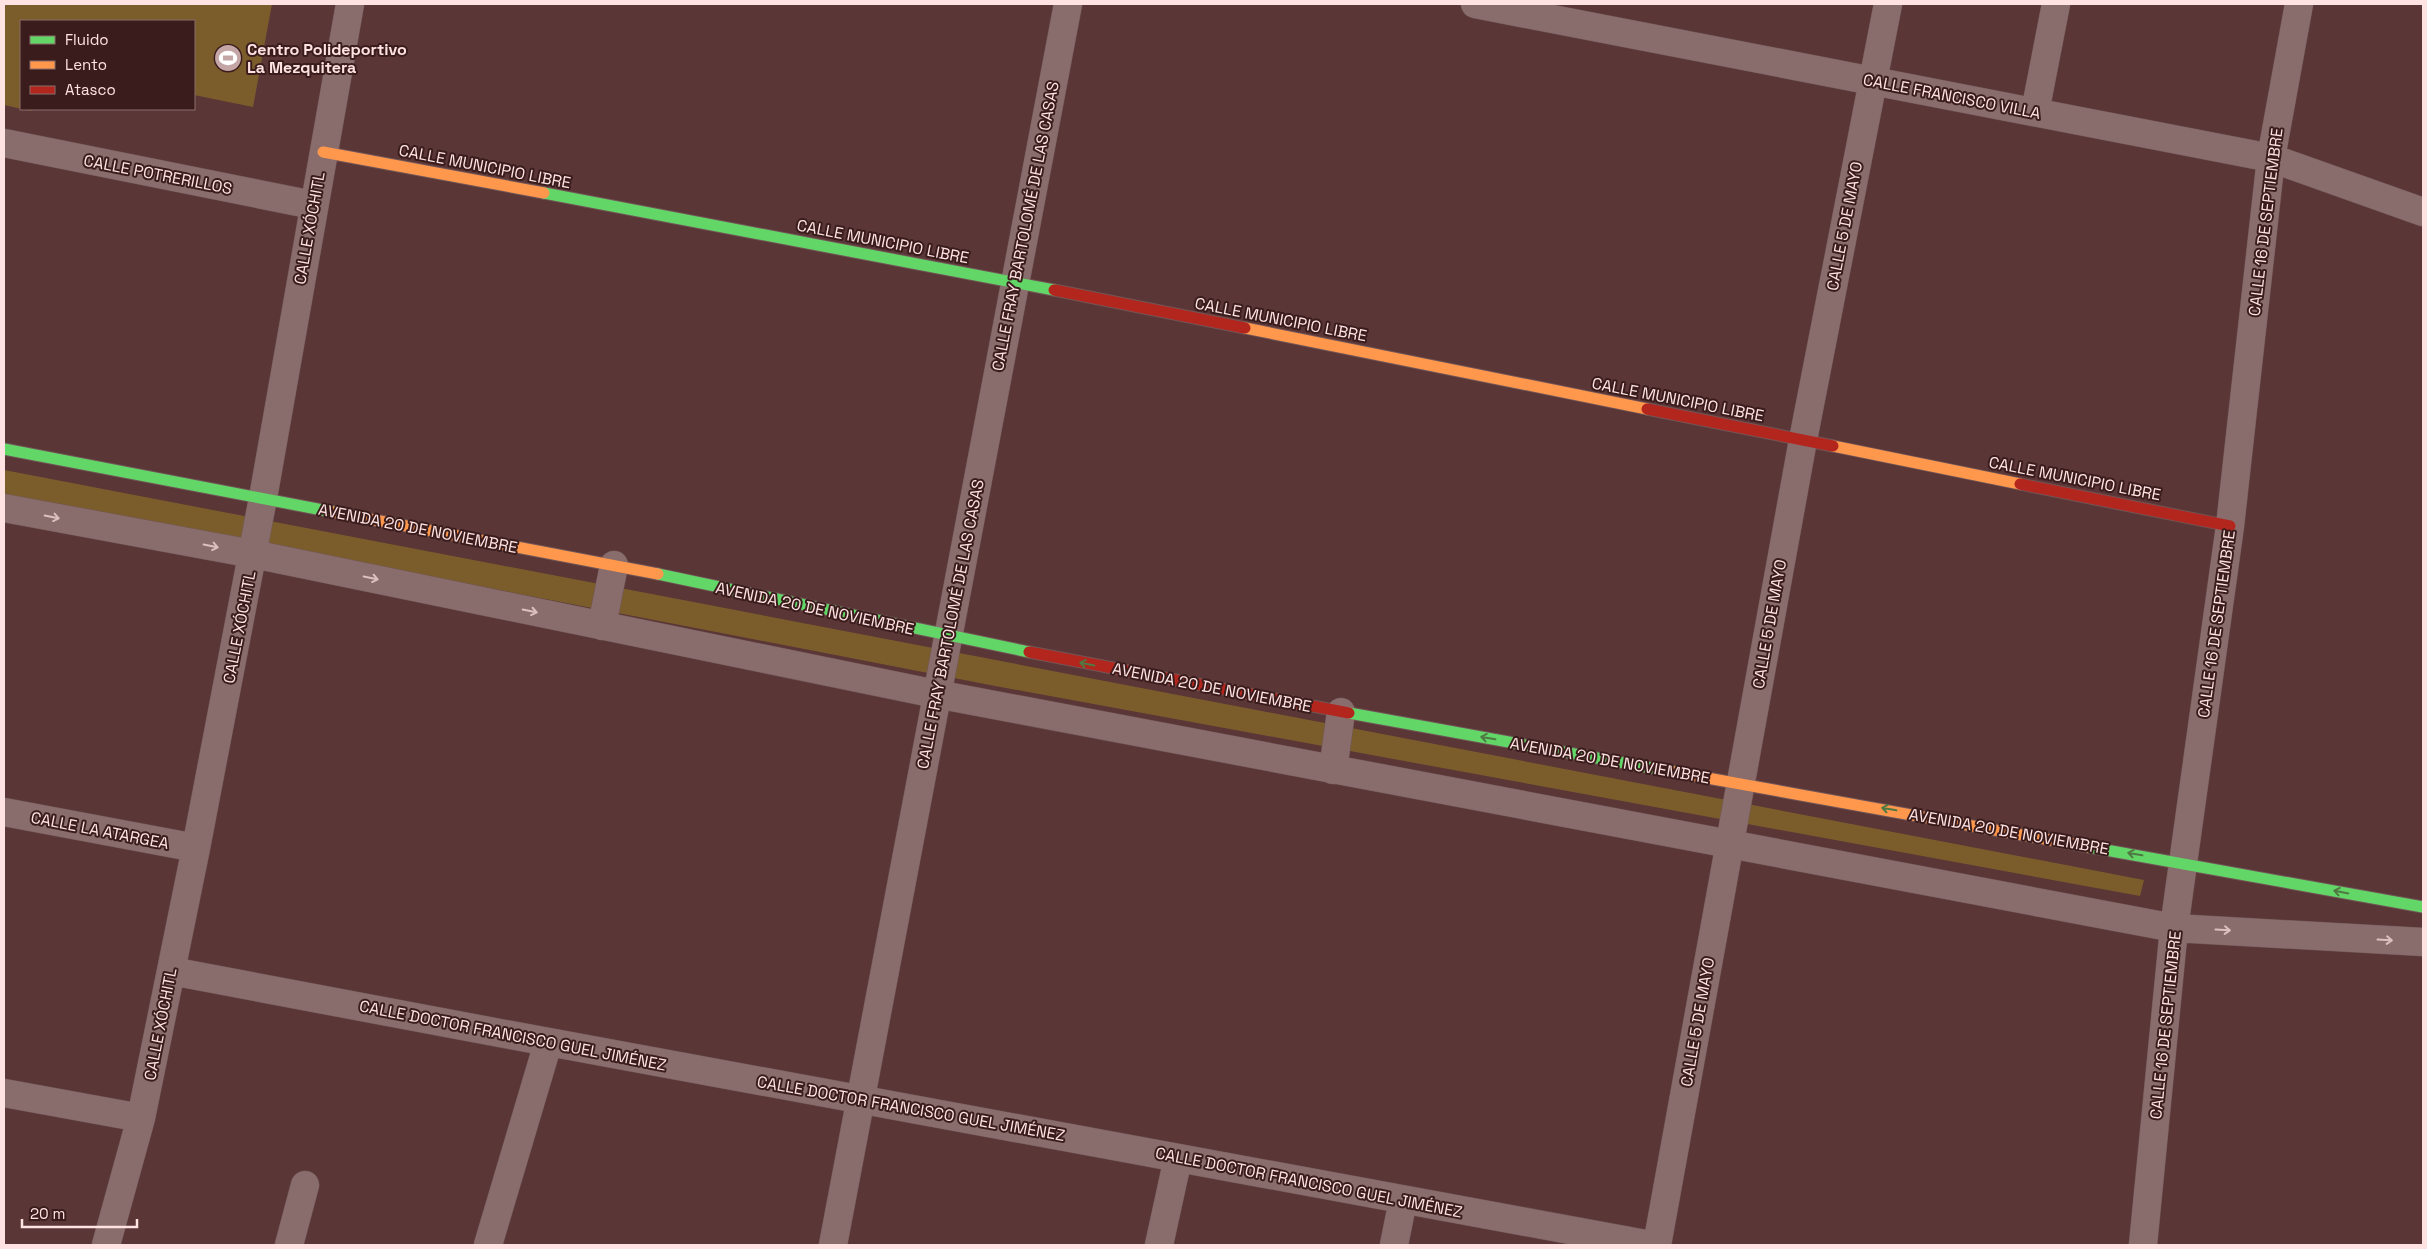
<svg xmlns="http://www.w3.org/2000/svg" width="2427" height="1249" viewBox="0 0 2427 1249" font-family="'Space Grotesk',sans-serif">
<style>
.green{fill:#7b5d2c}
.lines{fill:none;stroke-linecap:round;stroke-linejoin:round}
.street-casing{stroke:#725657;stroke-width:29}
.fast-casing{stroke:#725657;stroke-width:13}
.slow-casing{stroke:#725657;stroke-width:13}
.jam-casing{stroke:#725657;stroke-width:13}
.street{stroke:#896d6d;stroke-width:28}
.fast{stroke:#63d668;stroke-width:11}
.slow{stroke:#ff974d;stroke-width:11}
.jam{stroke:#b3261e;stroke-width:11}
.oneway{stroke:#dbc0bf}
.oneway2{stroke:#4f7942}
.labels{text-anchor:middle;stroke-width:4;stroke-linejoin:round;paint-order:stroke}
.poi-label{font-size:16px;font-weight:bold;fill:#fee3e2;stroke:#3b1c1c;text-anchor:start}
.street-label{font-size:16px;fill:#fee3e2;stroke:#3b1c1c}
</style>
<rect width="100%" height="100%" fill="#5a3637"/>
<!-- green -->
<path class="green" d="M4 4H272L253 107 194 95V21H21V109H32L31 111 4 105Z
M4 470 2144 880 2140 896 990 685 4 494Z"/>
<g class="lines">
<!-- street casing -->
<g class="street-casing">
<path id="street" d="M1475 4 2271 158 2423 212
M2035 112 2056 4
M4 143 313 205
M4 508 253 554 936 694 2174 928 2423 942
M602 626 614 565
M1333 770 1341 712
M4 812 196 848
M171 971C664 1065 1158 1155 1651 1245
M4 1093 141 1118
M106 1245 141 1118 196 848 263 498 350 4
M289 1245 305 1185
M488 1245 548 1043
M833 1245 1068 4
M1159 1245 1178 1158
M1394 1245 1403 1200
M1657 1245 1803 440 1888 4
M2143 1245 2174 928 2230 526 2271 158 2299 4"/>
</g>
<!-- fast casing -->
<g class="fast-casing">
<path id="fast" d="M544 193 1054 290
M4 449 333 512
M658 574 1029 652
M1349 713 1674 772
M2089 847 2423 907"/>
</g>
<!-- slow casing -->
<g class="slow-casing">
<path id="slow" d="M323 152 544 193
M1245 328 1647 409
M1833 446 2020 484
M333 512 658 574
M1674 772 2089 847"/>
</g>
<!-- jam casing -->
<g class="jam-casing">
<path id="jam" d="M1054 290 1245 328
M1647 409 1833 446
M2020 484 2230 526
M1029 652 1349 713"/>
</g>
<!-- street -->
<use href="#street" class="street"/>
<!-- fast -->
<use href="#fast" class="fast"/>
<!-- slow -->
<use href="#slow" class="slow"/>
<!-- jam -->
<use href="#jam" class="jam"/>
</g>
<!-- one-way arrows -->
<defs><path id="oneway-shaft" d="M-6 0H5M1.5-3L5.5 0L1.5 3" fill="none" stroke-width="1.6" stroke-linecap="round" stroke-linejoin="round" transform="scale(1.25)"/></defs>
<g class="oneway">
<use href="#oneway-shaft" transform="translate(52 517) rotate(11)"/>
<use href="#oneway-shaft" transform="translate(211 546) rotate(11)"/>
<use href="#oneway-shaft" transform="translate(371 578) rotate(12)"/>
<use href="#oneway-shaft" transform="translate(530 611) rotate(12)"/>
<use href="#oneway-shaft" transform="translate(2223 930) rotate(3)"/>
<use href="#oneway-shaft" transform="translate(2385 940) rotate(3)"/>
</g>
<g class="oneway2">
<use href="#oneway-shaft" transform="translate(1087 664) rotate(-169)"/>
<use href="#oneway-shaft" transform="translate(1488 738) rotate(-170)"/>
<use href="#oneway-shaft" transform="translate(1889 809) rotate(-170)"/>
<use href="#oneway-shaft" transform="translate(2135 854) rotate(-170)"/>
<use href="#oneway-shaft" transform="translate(2341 892) rotate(-169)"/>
</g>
<!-- icons -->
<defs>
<g id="stadium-disc" transform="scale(1.4375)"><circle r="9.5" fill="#c5a6a6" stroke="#3b1c1c"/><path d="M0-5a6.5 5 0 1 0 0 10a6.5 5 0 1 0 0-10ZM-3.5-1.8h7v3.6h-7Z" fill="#fff"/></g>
</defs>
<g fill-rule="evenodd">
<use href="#stadium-disc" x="228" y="58"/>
</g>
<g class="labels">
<!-- poi labels -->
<g class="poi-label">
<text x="247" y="55">Centro Polideportivo<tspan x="247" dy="18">La Mezquitera</tspan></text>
</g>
<!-- street labels -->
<g class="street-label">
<text transform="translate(1952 96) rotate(11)" y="6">CALLE FRANCISCO VILLA</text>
<text transform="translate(485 166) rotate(11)" y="6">CALLE MUNICIPIO LIBRE</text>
<text transform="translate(158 174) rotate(11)" y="6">CALLE POTRERILLOS</text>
<text transform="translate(2265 222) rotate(-83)" y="6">CALLE 16 DE SEPTIEMBRE</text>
<text transform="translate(1025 226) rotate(-79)" y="6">CALLE FRAY BARTOLOMÉ DE LAS CASAS</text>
<text transform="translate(1844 226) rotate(-79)" y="6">CALLE 5 DE MAYO</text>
<text transform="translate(309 228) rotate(-80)" y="6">CALLE XÓCHITL</text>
<text transform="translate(883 241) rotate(11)" y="6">CALLE MUNICIPIO LIBRE</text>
<text transform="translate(1281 319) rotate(11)" y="6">CALLE MUNICIPIO LIBRE</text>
<text transform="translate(1678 399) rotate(11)" y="6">CALLE MUNICIPIO LIBRE</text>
<text transform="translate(2075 478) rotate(11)" y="6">CALLE MUNICIPIO LIBRE</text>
<text transform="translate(418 528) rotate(11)" y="6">AVENIDA 20 DE NOVIEMBRE</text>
<text transform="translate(815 608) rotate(12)" y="6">AVENIDA 20 DE NOVIEMBRE</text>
<text transform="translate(950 624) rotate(-79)" y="6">CALLE FRAY BARTOLOMÉ DE LAS CASAS</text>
<text transform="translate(1769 624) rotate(-80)" y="6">CALLE 5 DE MAYO</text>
<text transform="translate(2216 624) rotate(-82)" y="6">CALLE 16 DE SEPTIEMBRE</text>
<text transform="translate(239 627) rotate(-79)" y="6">CALLE XÓCHITL</text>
<text transform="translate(1212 687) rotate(11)" y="6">AVENIDA 20 DE NOVIEMBRE</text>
<text transform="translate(1610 760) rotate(10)" y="6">AVENIDA 20 DE NOVIEMBRE</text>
<text transform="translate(100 830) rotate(11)" y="6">CALLE LA ATARGEA</text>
<text transform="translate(2009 831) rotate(10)" y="6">AVENIDA 20 DE NOVIEMBRE</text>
<text transform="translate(1697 1022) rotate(-80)" y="6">CALLE 5 DE MAYO</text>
<text transform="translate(160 1024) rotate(-79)" y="6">CALLE XÓCHITL</text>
<text transform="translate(2165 1025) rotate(-84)" y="6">CALLE 16 DE SEPTIEMBRE</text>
<text transform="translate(513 1035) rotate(11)" y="6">CALLE DOCTOR FRANCISCO GUEL JIMÉNEZ</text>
<text transform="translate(911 1108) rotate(10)" y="6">CALLE DOCTOR FRANCISCO GUEL JIMÉNEZ</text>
<text transform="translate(1309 1182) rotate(11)" y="6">CALLE DOCTOR FRANCISCO GUEL JIMÉNEZ</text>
</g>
</g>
<!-- border -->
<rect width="2427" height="1249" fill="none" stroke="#fee3e2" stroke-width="10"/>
<!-- legend -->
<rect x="20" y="20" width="175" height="90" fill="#3b1c1c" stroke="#896c6b"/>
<rect x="30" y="36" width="25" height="8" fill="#63d668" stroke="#896c6b"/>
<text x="65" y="45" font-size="15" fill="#fee3e2">Fluido</text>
<rect x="30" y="61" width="25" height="8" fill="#ff974d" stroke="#896c6b"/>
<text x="65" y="70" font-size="15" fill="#fee3e2">Lento</text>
<rect x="30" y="86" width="25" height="8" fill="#b3261e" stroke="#896c6b"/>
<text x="65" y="95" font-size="15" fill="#fee3e2">Atasco</text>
<!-- scale -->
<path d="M22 1219v8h115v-8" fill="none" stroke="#fee3e2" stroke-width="2.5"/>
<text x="30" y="1219" font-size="15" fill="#fee3e2" stroke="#3b1c1c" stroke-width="4" paint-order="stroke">20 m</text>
</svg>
